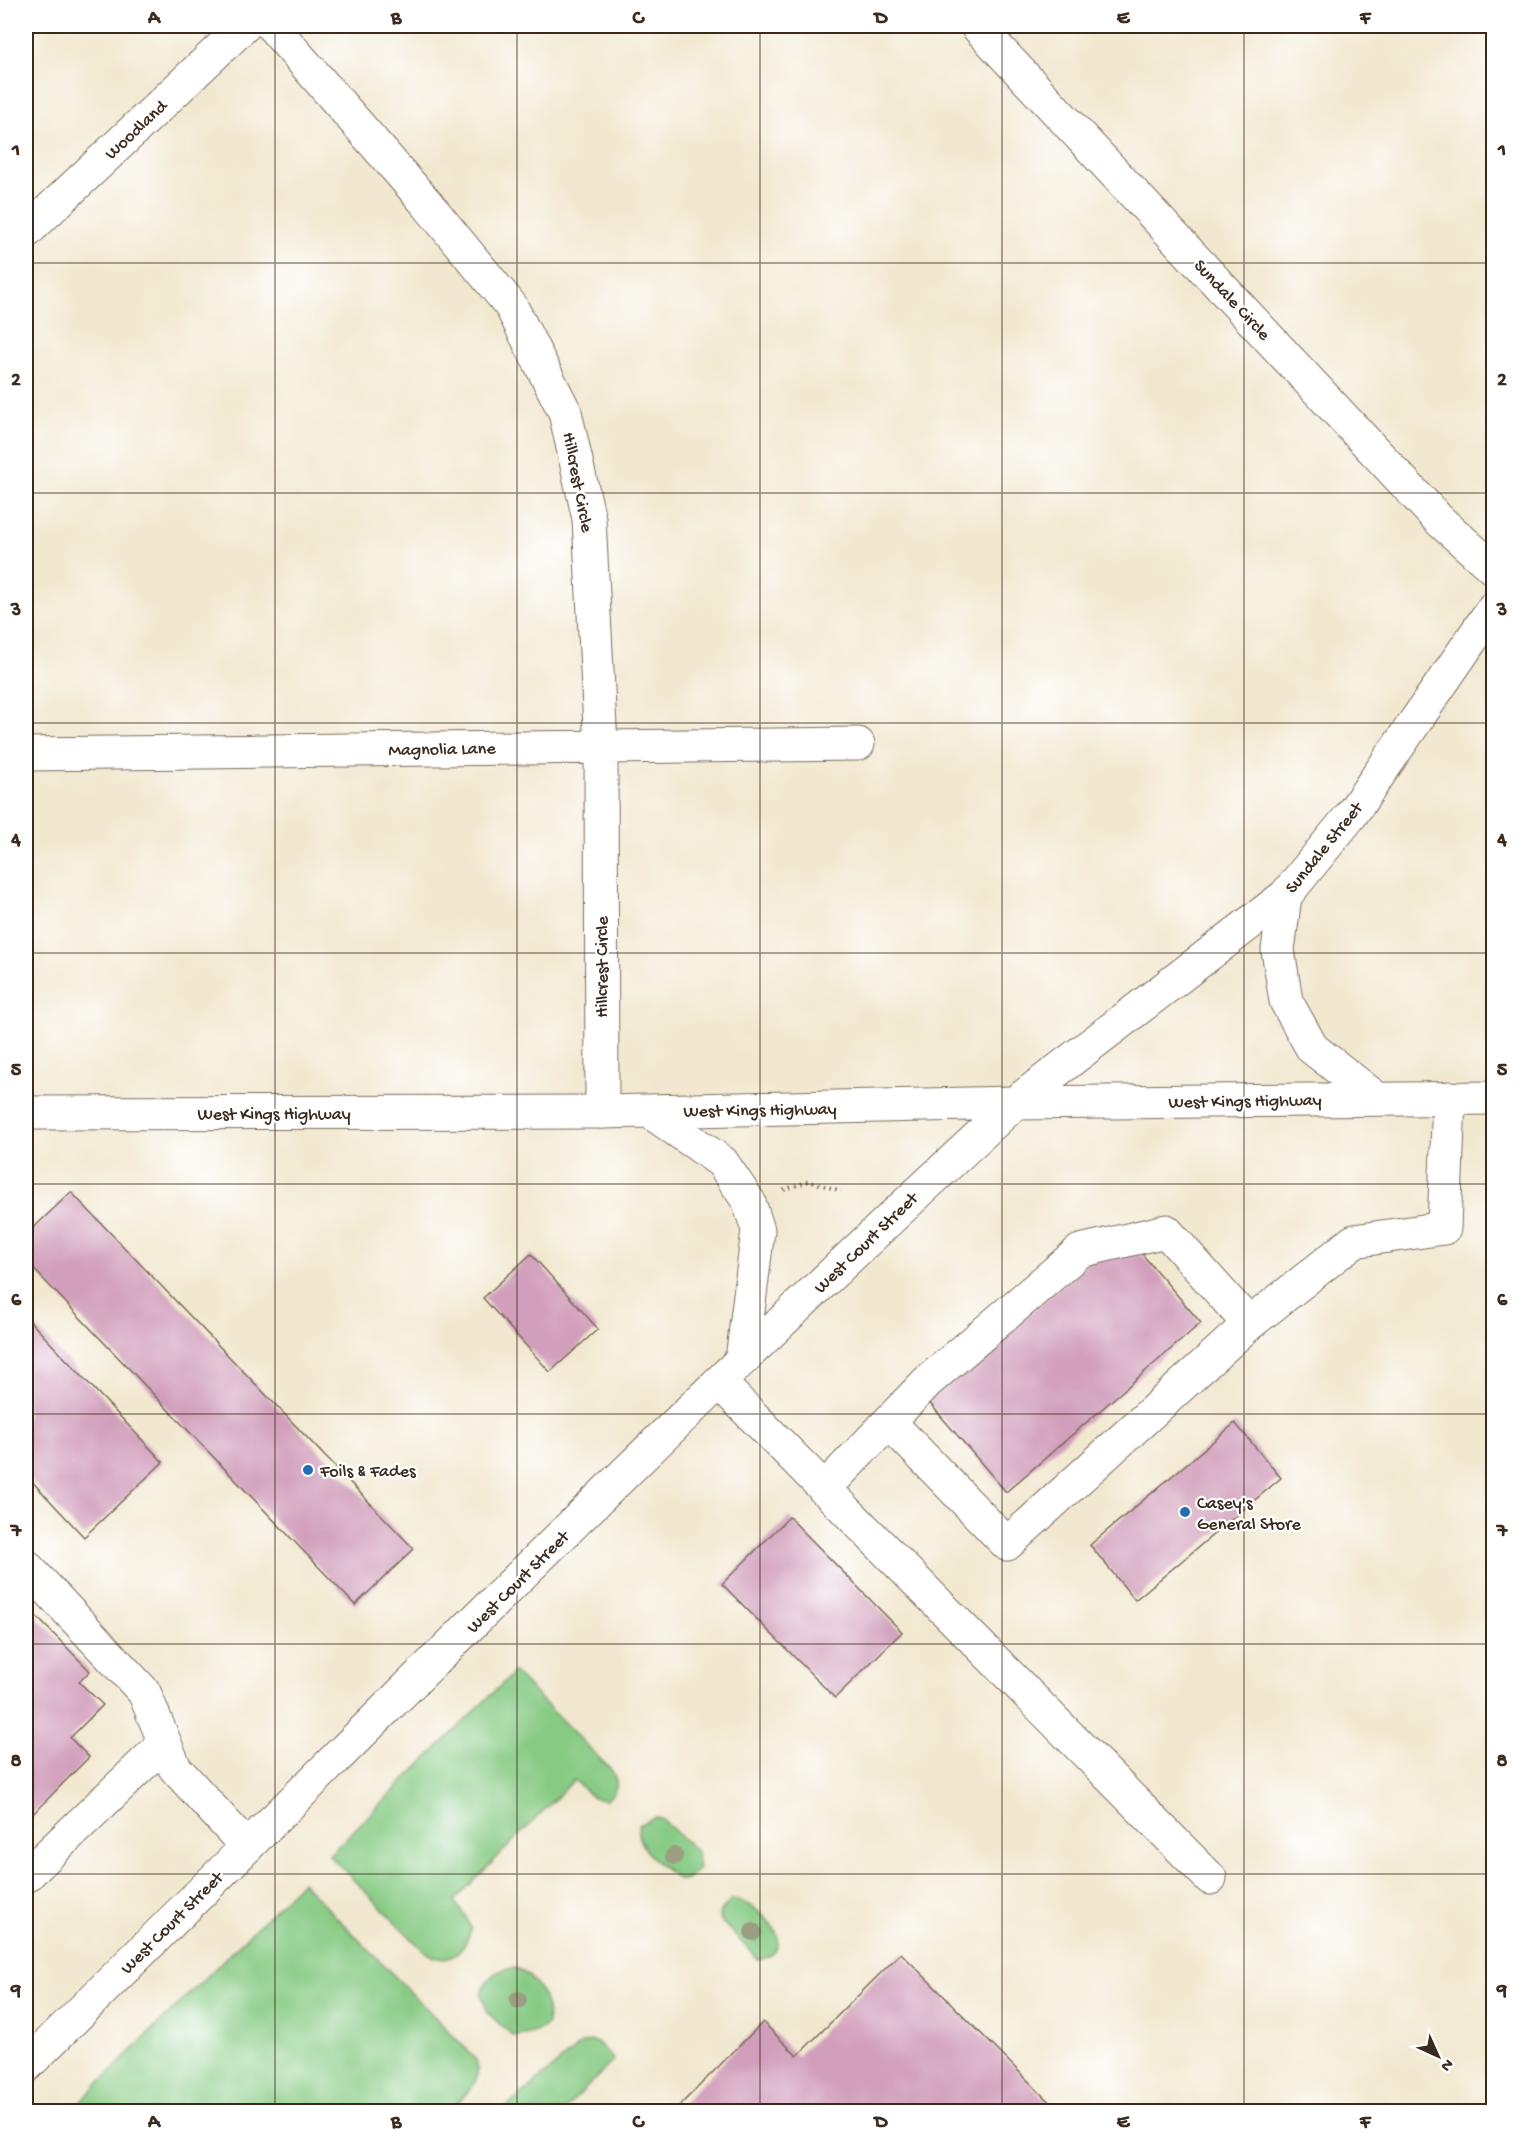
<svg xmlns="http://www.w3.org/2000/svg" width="1519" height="2137" viewBox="0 0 1519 2137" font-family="'Gochi Hand',sans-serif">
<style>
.green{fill:#86ca83;stroke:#607a50;stroke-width:1.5}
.building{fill:#d19fbb}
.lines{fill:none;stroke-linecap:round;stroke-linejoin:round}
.minor-casing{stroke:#7b6c5c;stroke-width:35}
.major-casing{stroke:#7b6c5c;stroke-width:35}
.path{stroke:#7b6c5c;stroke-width:4;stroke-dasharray:1.5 4.5;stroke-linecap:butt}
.minor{stroke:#fff;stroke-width:33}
.major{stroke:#fff;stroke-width:33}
.tree{fill:#9c9e81}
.grid{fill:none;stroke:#3b2a1e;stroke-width:1.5;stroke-opacity:0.55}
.poi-dot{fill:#1f6fb2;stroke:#fff;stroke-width:2}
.labels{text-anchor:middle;stroke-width:4.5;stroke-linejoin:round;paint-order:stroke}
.street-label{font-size:18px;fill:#3b2a1e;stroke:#fff}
.poi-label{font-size:18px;fill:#3b2a1e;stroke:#fff;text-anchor:start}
.neatline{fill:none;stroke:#3b2a1e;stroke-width:2}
.grid-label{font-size:20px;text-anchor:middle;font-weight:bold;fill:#3b2a1e}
</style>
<rect width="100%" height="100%" fill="#fff"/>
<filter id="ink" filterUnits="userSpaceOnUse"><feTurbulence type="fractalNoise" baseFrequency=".0167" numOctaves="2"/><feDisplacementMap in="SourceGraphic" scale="12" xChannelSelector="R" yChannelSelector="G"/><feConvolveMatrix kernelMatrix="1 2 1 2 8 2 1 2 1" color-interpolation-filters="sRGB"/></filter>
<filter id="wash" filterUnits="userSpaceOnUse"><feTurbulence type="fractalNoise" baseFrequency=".008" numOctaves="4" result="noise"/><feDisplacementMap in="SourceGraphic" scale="24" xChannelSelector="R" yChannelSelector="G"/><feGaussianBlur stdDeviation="1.35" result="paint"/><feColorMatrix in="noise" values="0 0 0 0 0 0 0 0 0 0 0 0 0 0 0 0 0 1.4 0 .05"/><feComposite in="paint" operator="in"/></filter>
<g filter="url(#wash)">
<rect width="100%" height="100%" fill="#f2e8d0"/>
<!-- green -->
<path class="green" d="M514 1672 612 1771C619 1783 618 1791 606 1800L593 1798 574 1780 454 1901 466 1916 471 1929C463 1955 446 1970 421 1948L329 1855Z
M655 1817 663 1820 697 1852 699 1869 686 1880H679C664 1868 632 1847 639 1825Z
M302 1882 475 2058C485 2082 464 2096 448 2111H71Z
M732 1899C756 1901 806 1948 759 1960L722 1922 719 1914Z
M516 1968C539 1980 549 1998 548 2024 536 2033 528 2036 513 2036L488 2013 481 1994C488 1976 496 1969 516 1968Z
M590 2041 598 2043 614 2060 563 2111H502L581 2044Z"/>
<g id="blocks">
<!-- building -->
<path class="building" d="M71 1192 414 1549 355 1605 26 1261V1235Z
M1123 1232 1201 1323 1006 1492 927 1400Z
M531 1254 598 1329 550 1372 483 1298Z
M26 1317 163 1462 84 1537 26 1475Z
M1235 1423 1281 1478 1135 1600 1090 1545Z
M789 1517 902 1632 835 1698 722 1584Z
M26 1606 90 1671 79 1682 103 1705 70 1738 89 1757 26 1821Z
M901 1953 1059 2112H673L763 2022 797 2056Z"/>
</g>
</g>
<g filter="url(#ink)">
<use href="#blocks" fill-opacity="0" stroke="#7b6c5c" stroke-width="1.5"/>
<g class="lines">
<!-- minor casing -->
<g class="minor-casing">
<path id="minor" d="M272 26 428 205 511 306 565 412 589 519 601 746 602 1112
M977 26 1439 520 1494 569
M26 232 244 26
M26 754 858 744
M1015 1103 1285 896 1351 815 1494 607
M720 1383 1210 1878
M890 1423 1007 1544 1249 1324
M824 1489 927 1382 1080 1251 1166 1231 1249 1324 1354 1241 1444 1228 1449 1098
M26 1566 144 1692 175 1768 247 1847
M26 1876 165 1743"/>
</g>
<!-- major casing -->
<g class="major-casing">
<path id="major" d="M1285 896 1278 950 1286 1001 1312 1048 1376 1098
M649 1111 722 1162 749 1202 758 1230 742 1360
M26 1113 602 1112 1015 1103 1494 1098
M26 2066C353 1743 676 1414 1015 1103"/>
</g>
<!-- path -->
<path class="path" d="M784 1190 809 1181 841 1191"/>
<!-- minor -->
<use href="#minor" class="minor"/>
<!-- major -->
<use href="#major" class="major"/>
</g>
<!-- trees -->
<g class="tree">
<circle cx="674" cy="1856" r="9"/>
<circle cx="753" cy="1932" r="9"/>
<circle cx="518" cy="2000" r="9"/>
</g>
</g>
<!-- grid -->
<path class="grid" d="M275 26V2112M517 26V2112M760 26V2112M1002 26V2112M1244 26V2112M26 263H1494M26 493H1494M26 723H1494M26 953H1494M26 1184H1494M26 1414H1494M26 1644H1494M26 1874H1494"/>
<!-- markers -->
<g class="poi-dot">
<circle cx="308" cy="1470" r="6"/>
<circle cx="1185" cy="1512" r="6"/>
</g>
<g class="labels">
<!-- street labels -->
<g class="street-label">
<text transform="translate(135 129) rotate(-43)" y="6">Woodland</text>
<text transform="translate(1233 299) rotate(47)" y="6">Sundale Circle</text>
<text transform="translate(579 482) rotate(79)" y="6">Hillcrest Circle</text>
<text transform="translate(442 748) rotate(-1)" y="6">Magnolia Lane</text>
<text transform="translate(1323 847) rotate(-51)" y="6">Sundale Street</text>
<text transform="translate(601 967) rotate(-90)" y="6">Hillcrest Circle</text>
<text transform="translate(1245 1100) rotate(-1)" y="6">West Kings Highway</text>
<text transform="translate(760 1109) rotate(-1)" y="6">West Kings Highway</text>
<text x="274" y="1119">West Kings Highway</text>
<text transform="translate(865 1242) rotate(-44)" y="6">West Court Street</text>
<text transform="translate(517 1581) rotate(-45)" y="6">West Court Street</text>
<text transform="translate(171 1922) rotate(-45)" y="6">West Court Street</text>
</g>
<!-- poi labels -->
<g class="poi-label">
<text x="320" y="1476">Foils &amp; Fades</text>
<text x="1197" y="1508">Casey's<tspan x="1197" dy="21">General Store</tspan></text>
</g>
</g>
<!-- margin -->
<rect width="1519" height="2137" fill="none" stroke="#fff" stroke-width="66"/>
<!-- north arrow -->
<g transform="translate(1438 2056) rotate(135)" stroke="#ffffff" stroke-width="4.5" paint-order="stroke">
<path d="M0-4.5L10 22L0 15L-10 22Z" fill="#3b2a1e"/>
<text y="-9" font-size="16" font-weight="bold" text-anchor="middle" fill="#3b2a1e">N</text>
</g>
<rect x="33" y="33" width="1453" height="2071" class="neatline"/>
<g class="grid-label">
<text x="154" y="23">A</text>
<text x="396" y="23">B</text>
<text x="638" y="23">C</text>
<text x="881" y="23">D</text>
<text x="1123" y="23">E</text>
<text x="1365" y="23">F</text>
<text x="16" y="155">1</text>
<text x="1502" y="155">1</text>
<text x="16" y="385">2</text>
<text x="1502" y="385">2</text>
<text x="16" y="615">3</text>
<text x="1502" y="615">3</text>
<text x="16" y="845">4</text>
<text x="1502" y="845">4</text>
<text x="16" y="1075">5</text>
<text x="1502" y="1075">5</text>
<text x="16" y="1305">6</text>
<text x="1502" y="1305">6</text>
<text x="16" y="1536">7</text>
<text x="1502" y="1536">7</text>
<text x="16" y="1766">8</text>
<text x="1502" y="1766">8</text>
<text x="16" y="1996">9</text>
<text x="1502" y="1996">9</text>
<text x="154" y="2127">A</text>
<text x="396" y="2127">B</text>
<text x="638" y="2127">C</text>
<text x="881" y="2127">D</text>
<text x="1123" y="2127">E</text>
<text x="1365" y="2127">F</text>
</g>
</svg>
